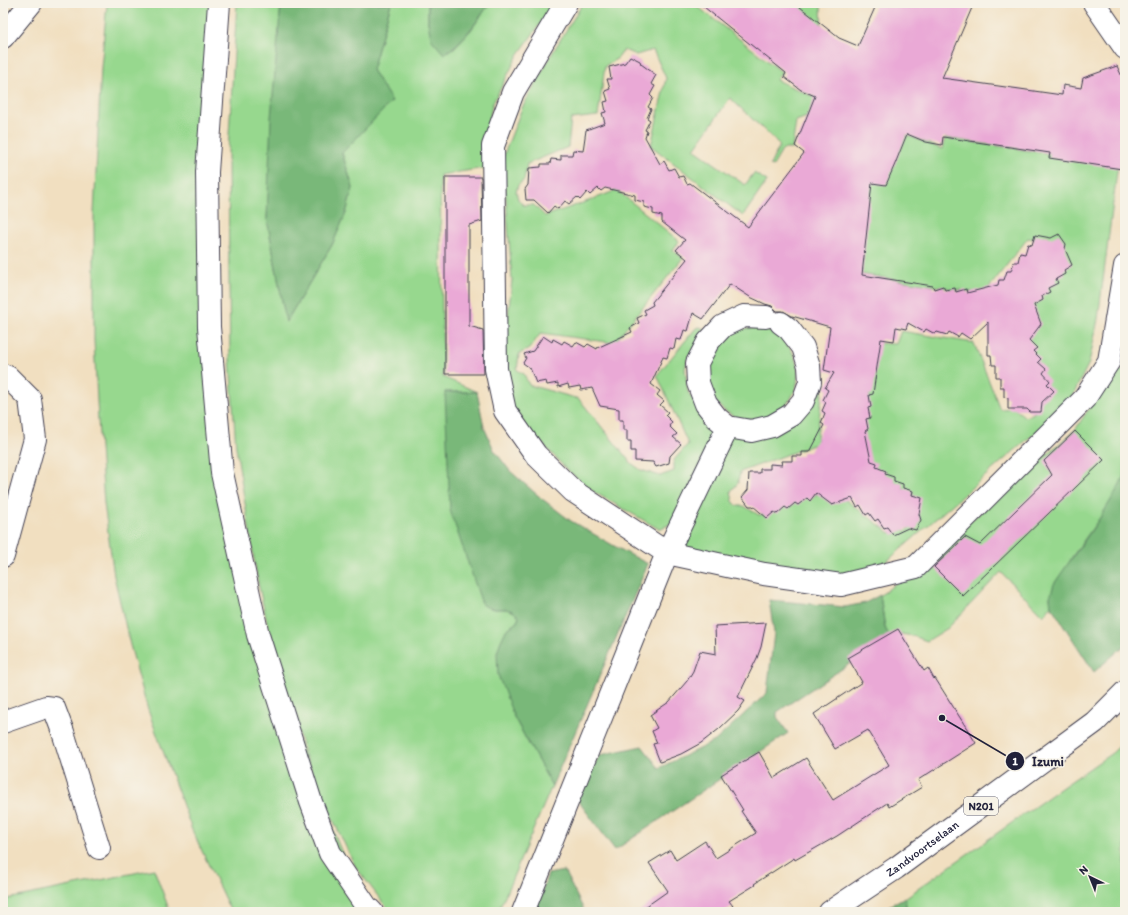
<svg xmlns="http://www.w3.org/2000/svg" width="1128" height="915" viewBox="0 0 1128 915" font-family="Itim,sans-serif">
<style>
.green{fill:#97d88e;stroke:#5c7d64}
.forest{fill:#79b879;stroke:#4e6d5a}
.building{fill:#eaa9d6}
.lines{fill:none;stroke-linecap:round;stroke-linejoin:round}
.minor-casing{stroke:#413e4f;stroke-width:24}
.major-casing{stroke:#413e4f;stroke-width:24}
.minor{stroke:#fff;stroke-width:22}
.major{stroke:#fff;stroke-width:22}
.labels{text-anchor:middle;stroke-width:3;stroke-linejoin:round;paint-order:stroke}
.shield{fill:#f7f3e8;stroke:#62616f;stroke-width:1}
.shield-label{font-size:11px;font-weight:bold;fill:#22223b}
.street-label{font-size:12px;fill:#22223b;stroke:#f7f3e8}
.leader{fill:none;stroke:#22223b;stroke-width:1.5}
.callout-dot{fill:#22223b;stroke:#f7f3e8;stroke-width:1.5}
.mark-label{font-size:12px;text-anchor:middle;font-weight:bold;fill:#fff}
.callout-label{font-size:13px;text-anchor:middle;font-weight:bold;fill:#22223b;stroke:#f7f3e8;stroke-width:3;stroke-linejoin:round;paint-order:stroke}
</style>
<rect width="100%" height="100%" fill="#f7f3e8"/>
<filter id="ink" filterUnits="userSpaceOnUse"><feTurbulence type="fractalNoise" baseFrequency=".025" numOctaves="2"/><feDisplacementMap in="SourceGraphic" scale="8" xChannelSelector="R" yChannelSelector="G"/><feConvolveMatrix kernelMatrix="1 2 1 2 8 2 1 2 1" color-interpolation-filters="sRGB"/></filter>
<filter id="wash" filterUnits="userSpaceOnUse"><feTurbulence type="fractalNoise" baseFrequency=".012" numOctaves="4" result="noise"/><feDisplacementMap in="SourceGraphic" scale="16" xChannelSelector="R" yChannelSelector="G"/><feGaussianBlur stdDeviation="0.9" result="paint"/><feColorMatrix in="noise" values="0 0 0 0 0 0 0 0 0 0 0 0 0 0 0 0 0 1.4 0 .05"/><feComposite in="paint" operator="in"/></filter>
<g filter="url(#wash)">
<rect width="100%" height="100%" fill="#f1dfc0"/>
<!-- green -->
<path class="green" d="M107 3H217L206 185 240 593 365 912H231L192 830 148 710 130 645 114 576 104 503 98 420 94 340V214L101 68Z
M237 3H281L267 219 286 322 332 245 346 213 353 188 342 153 391 101 372 70 391 3H428V23L453 49 471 30 490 3H555L518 55 492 105 486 140 485 168 440 175 443 377 477 392H445L494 609C505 609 511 607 519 617L517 622 506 630 514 717 552 786 498 912H390L355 866 327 807 305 755 273 648 258 583 236 448 230 360 229 282 228 151Z
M583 3H693L782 72 776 80 821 100 807 117 796 121 792 149H783L773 166 770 165 780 145 730 98 694 149 745 185 754 173 767 181 743 216 651 146 666 78 653 50 636 55 624 50 618 58 605 66 598 116 571 119 568 147 527 164 524 180 518 185 516 192 518 199 523 205H534L545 216 594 199 617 190 679 241 673 250 683 258 614 343 541 333 529 349 519 354 517 370 524 374 529 385 579 399 631 463 641 470 660 476 674 471V460L688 444 657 375 696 328 700 327 704 329V335L688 357 685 369 688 392 705 417 713 435 676 522 659 529 594 492 566 469 554 456 527 428 511 407 502 371 512 280 503 157 522 108 554 50Z
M781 3H821L822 35Z
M874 122 942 149 945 138 1118 164 1098 319 1089 363 1073 395 1059 412 879 568 858 580 678 550 729 431 748 435 823 387 816 444 740 472 738 483 731 491 733 501 737 506H744L759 515 831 489 890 533 895 529 901 528 906 531 920 518 912 510 917 498 861 456 876 343 896 344 901 331 974 343 1000 409 1014 408 1025 417 1034 413 1035 410 1018 326 1059 245 1047 235 1039 240 1028 238 984 294 854 273Z
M706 374a46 46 0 1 1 92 0a46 46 0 1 1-92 0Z
M1108 368 1125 371V474L1119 487 1104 512 1072 557 1050 597 1051 606 1043 616 1001 572 948 628 927 641 913 636 895 633 890 637 885 628 880 595 885 592 959 531 1075 430 1099 393Z
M1125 741V912H885L1064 786 1112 753Z
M154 869 170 912H3V900Z"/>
<!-- forest -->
<path class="forest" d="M281 3H391L372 70 392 101 342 153 353 188 346 213 332 245 286 322 267 219 271 118Z
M428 3H490C476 22 464 42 444 54L431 39 428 23Z
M445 392H477L484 427 494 450 510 471 541 498 571 521 616 547 648 564 552 786 514 717 498 675 497 653 500 643 506 630 517 622 519 617C507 602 496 615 482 604L450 510Z
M1125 474V645L1094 672 1051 606 1050 597 1054 584C1078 548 1106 514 1125 474Z
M880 595 885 628 890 637 777 712V717L788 733 615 850 573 794 600 755 642 746 659 768 715 741 767 693 774 633 769 600 845 607 865 603Z
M564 871 585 912H534L548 874Z
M905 897 907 912H878Z"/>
<g id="blocks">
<!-- building -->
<path class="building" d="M699 3H795L839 38 858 46 877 3H974L942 78 1062 95 1063 85 1081 88 1083 78 1117 66 1125 83V151L1122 169 1049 158 1050 153 943 137 942 145 926 142 907 134 895 164 886 185 872 183 862 275 933 286 934 289 943 286 945 290 955 288 956 292 966 289 967 293 998 285 999 280H1004L1007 271H1011L1014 262H1018L1020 253 1025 254 1028 244 1032 245 1035 235 1051 238 1059 234 1066 244 1065 249 1072 265 1064 270 1065 274 1056 279 1058 283 1048 288 1050 292 1042 296 1043 300 1034 305 1041 324 1029 340 1037 348 1033 351 1041 359 1038 362 1046 369 1043 373 1050 381 1047 384 1054 391 1042 402 1041 412H1030L1027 409H1008V398L1004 397V387H1000V377H996V365H992L991 355H988V322L970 339 961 333 958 337 949 332 947 335 937 332 935 334 926 329 924 332 908 323 906 329 896 327 894 341 881 339 873 394 869 395 871 407 868 408 870 418 866 419 868 429 865 431 871 461 877 463 876 467 886 471 885 474 894 477V481L903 484V488L913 491 912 495 922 498 919 514 921 520 916 530 908 528 893 535 887 527 884 528 878 519 875 521 869 513 866 515 860 505 857 507 852 498 832 505 816 493 810 501 807 498 798 505 795 503 788 509 785 507 777 514 774 512 767 518 753 506H749L742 497 748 490 749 473H760V469H770V464L782 465 781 461H792V456H802V452H810L824 425 821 423 825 413 822 411 826 402 823 400 828 390 825 388 834 373 824 370 830 327 792 316 783 311H777L772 306 765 304 750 297 730 284 703 319 693 313 688 331 684 330 681 340 676 339 674 349 670 348 667 358 663 357 651 384 660 391 657 395 664 401 660 405 668 412 665 415 672 422 669 426 677 434 673 437 681 444 670 456 669 463 656 467 653 462 635 461V451H631V441H627V430H623V420H619V409L600 406 592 388 581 390 580 386 569 388 568 384 558 387V383L547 385 546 381 536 383 530 368 523 363 526 358 524 354 533 351 543 336 552 342 553 339 562 344 564 341 573 346 576 342 585 347 588 344 597 349V348L632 332 630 328 639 323 637 318 646 314 644 310 653 305 652 302 687 259 676 250 685 240 662 222V216L653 214V209L644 207V202L635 200V195L605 188 601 191 598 188 590 195 587 192 580 200 577 197 569 204 565 201 558 209 554 206 548 213 534 200H526L525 189 528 185 529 168 541 167V164H550L551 159 561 160V155H572L573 150 583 151 586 130 605 123 602 113 606 112 604 102 608 101 605 91 610 89 607 79H611L609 67 625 63 630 56 640 61 641 64 656 75 651 84 655 86 650 95 653 98 648 107 651 109 647 118 650 120 645 130 647 131 645 137 660 164 664 161 669 170 674 168 679 177 683 176 687 184 690 183 748 227 804 153 795 146 815 96 801 90 784 77 786 73Z
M445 177H481L482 221 469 225V326L483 330 484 374H445Z
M1075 431 1104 460 963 596 934 567 965 537 980 545 1052 475 1044 461Z
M766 623 761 647 757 658 738 697 745 701 738 711 719 729 701 743 681 754 660 762 653 744 657 743 652 731 657 728 650 715 669 702 687 681 693 671 700 651 716 654 715 626Z
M898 629 924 671 928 668 934 679 935 678 976 743 918 780 922 787 889 807 887 803 837 836 795 860 794 858 754 884 755 885 729 901 733 906 723 912H638L668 891 649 863 670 850 676 860 705 841 716 858 756 833 741 811 743 810 721 775 759 752 774 778 806 758 833 800 889 765 868 730 835 749 814 714 862 682 848 658Z"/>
</g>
</g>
<g filter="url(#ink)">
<use href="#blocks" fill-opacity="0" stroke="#413e4f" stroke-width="1"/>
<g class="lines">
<!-- minor casing -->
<g class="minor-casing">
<path id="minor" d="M219 3 207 172 209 327 222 473 258 635 311 802 330 853 366 906 372 912
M566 3 513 92 493 146 496 369 505 411 536 455 573 491 667 553 764 574 841 585 916 567 1085 398 1109 361 1125 266
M1094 3 1125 48
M3 37 31 3
M766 317 744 316 723 326 708 342 697 363 698 383 706 404 717 418 728 427 751 431 772 426 791 415 803 401 810 382 809 366 803 347 789 329 781 323
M3 375 8 377 30 399 35 439 3 556
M3 722 46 707 54 708 63 732 99 848
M523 912 667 553 728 427"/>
</g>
<!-- major casing -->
<g class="major-casing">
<g id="major">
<path id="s1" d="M830 912 896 868 1095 722 1125 692"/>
</g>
</g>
<!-- minor -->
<use href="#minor" class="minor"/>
<!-- major -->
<use href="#major" class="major"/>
</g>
</g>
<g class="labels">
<!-- shield labels -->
<rect class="shield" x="964" y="797" width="34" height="18" rx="3"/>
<g class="shield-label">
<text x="981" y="810">N201</text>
</g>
<!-- street labels -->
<g class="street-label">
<text dy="4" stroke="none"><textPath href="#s1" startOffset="112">Zandvoortselaan</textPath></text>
</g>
</g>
<!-- callouts -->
<path class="leader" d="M942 718L1015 761"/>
<g class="callout-dot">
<circle cx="942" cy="718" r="4"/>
<circle cx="1015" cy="761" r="10"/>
</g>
<g class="mark-label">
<text x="1015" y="765">1</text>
</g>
<g class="callout-label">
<text x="1048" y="766">Izumi</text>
</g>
<!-- margin -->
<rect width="1128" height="915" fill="none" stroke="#f7f3e8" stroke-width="16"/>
<!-- north arrow -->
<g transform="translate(1090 877) rotate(317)" stroke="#f7f3e8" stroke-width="3" paint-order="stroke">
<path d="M0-3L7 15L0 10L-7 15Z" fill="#22223b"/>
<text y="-6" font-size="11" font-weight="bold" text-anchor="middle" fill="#22223b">N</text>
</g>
</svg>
